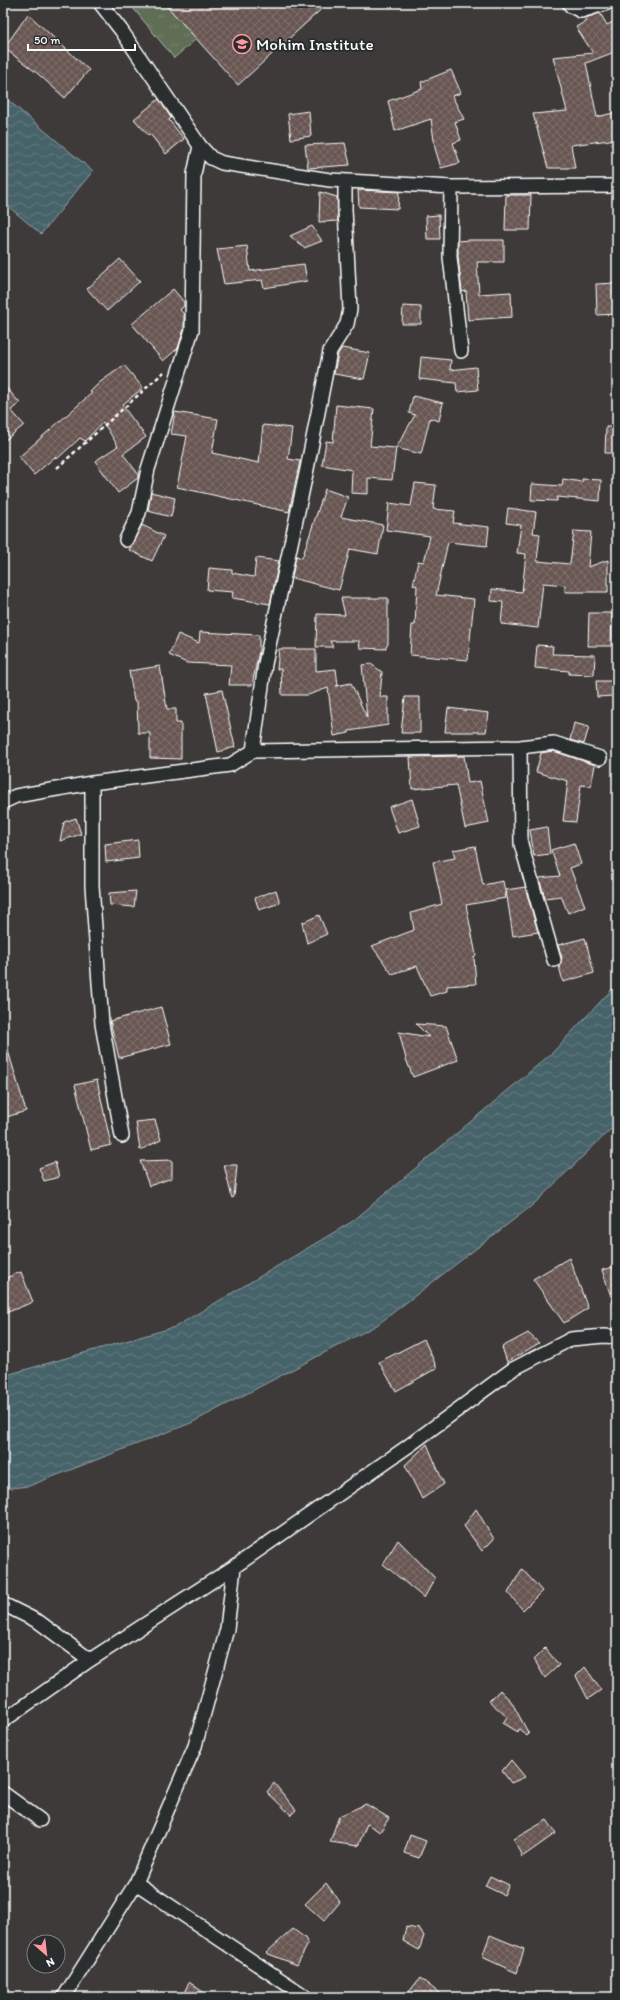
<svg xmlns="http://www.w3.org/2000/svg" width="620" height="2000" viewBox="0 0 620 2000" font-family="Itim,sans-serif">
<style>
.park{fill:url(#park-tufts);stroke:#b0b6ab}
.water{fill:url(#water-waves);stroke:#91a1a6}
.building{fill:url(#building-cross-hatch);stroke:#fff}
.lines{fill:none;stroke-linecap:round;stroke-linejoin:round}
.minor-casing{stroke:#fff;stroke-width:16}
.path{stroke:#fff;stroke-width:2.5;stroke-dasharray:4 3;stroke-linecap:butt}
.minor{stroke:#2a2d2e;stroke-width:13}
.labels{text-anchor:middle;stroke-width:4;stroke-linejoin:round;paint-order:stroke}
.poi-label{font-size:17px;fill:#fff;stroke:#2a2d2e;text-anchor:start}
</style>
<defs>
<pattern id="park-tufts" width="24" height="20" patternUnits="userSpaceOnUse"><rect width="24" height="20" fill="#606e57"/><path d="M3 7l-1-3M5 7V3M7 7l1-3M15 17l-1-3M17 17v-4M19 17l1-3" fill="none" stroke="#788470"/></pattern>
<pattern id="water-waves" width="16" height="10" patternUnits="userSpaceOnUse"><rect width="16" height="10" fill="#47636b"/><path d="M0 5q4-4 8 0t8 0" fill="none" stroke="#637a81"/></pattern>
<pattern id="building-cross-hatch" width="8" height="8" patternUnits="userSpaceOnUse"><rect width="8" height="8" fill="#685752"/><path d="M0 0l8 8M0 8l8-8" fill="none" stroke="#7f706c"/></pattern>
</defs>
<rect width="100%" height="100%" fill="#3d3a39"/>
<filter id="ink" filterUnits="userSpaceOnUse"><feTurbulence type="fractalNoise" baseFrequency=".025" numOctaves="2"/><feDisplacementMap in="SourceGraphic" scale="8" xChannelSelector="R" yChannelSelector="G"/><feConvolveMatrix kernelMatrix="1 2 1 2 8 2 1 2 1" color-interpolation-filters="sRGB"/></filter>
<g filter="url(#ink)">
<!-- park -->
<path class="park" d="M129 3H238L174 58Z"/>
<!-- water -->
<path class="water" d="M3 96 93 171 41 234 3 202Z
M617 984V1123L534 1204 377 1325 191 1423 29 1486 3 1489V1376L175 1327 353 1221 552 1053Z"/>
<!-- building -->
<path class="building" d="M164 3H328L238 85Z
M600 13 607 25 617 20V51L586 63 597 117 617 112V139L571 145 575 168H548L533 114 567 111 553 57 593 53 576 27 586 21 585 18Z
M28 14 89 70 65 98 37 73 4 48Z
M451 70 461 93 452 96 464 119 455 122 461 140 453 143 460 163 441 168 435 148 431 119 395 131 388 101 422 89 421 82Z
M159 99 171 118 169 120 184 139 166 154 150 134 148 135 134 119Z
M309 111 311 136 291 139 288 114Z
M345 143 350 165 308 168 305 145Z
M358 190 399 192 398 209 359 207Z
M320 192 337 197 338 221 319 222Z
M506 195H531L530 230H505Z
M439 215 440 239H427L426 216Z
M312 226 322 241 304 248 290 236Z
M470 240H504V262H477L479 294 511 292 512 317 468 320 466 291 462 292 458 257V241Z
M247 246 250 271 304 264 307 281 264 288 262 280 224 284 217 249Z
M120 259 140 281 107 311 87 289Z
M617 283V314L597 315 596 284Z
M173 289 184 302V306L180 310 184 314V329L178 348 163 361 132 324Z
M403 306 421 307V324H402Z
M342 348 370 353 364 379 334 374 338 354Z
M421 357 451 360 450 370 476 367 478 390 457 392 456 383 419 379Z
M124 365 143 388 122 405 146 437 123 454 139 475 138 478 118 493 95 461 118 446 103 422 85 441 80 438 57 459 55 457 34 475 19 457 92 393 90 392 99 383Z
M3 384 20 403 11 410 24 425 3 442Z
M413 396 443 403 439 421 430 418 421 454 396 448 415 415 409 413Z
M336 405 374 409 370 446 396 448 392 480 368 478V494L351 493 352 470 322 465 326 441 333 442Z
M175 412 218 419 212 453 259 463 263 425 292 428 288 459 300 461 289 512 177 487 187 436 171 434Z
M606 427H617V453H605Z
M563 479 582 482V479L601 480 600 501 557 497V501L531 500 532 484 562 486Z
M415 483 436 485 433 509 455 511 453 523 489 527 487 546 448 542 436 595 474 599 468 660 410 655 412 625H415L417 586 413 585 418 561 424 562 430 536 386 530 389 503 411 506Z
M325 489 348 497 341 517 383 525 378 554 350 549 339 590 292 578 296 556 302 558Z
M151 492 175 498 171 517 148 511Z
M508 508 536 512 533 533 540 534 537 561 570 564 574 531 591 532 588 567 608 560V592H565V585L543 583 538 628 501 624 503 602 491 601 492 589 522 592 526 554 517 553 521 525 506 523Z
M142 525 164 536 152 561 129 550Z
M256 558 279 561 270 604 232 598 233 592 207 590 209 568 232 570V573L254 577Z
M341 598H388V644L385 649 360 648 359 641H330L333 647H316L317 614 345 615Z
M589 613H612L611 646H588Z
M200 632 259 635V651L252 685H229L231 665 187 663 169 655 178 634 199 643Z
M537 645 553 646 552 654 595 655 594 675 569 674V671L535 668Z
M279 649H316V671L336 669 338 685 336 686 351 683 367 718 362 665 371 664 382 672 380 697H388V725L349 731V733L334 736 328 688 308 695H282L281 669H277Z
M160 666 167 709H176V723H181V759L150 758V733H138L137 701H134L129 671Z
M596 681H613V696L597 697Z
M222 690 235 747 218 752 206 693Z
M405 697H420V733H401Z
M448 708 489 713 486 732H445Z
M574 723 589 727 584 744 570 740Z
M553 751 595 765 591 786 581 785 576 822 563 821 568 781 536 772 541 753Z
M464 756 468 783 480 781 489 823 465 828 456 785 412 789 410 757Z
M412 799 420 826 398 833 389 807Z
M76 818 81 834 60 841 64 822Z
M547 827 550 854 534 856 530 830Z
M138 840 139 858 106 862 105 844Z
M574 843 581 864 570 868 585 906 568 913 561 896 545 898 539 878 560 876 551 850Z
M475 846 483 885 503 881 506 898 466 905 476 955 474 957 476 984 447 986V991L430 996 417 966 392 974 372 946 414 930 411 913 442 904 433 862 455 858 453 850Z
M525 887 538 932 513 936 506 890Z
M276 890 280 903 259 910 255 898Z
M136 891 134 907 110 905 109 893Z
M319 915 327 934 307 943 302 923Z
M585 938 594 973 563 982 559 966 562 958 558 945Z
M161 1007 171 1044 119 1058 110 1021Z
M416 1024 446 1026 458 1060 413 1077 406 1059 399 1032 429 1037Z
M3 1044H6L26 1111 3 1118Z
M97 1080 111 1145 91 1150 75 1085Z
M155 1120 161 1140 140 1150 136 1122Z
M172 1160V1178L149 1186 140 1161Z
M55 1162 59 1177 44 1181 39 1168Z
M224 1165H237L234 1197 232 1198Z
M569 1258 588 1308 564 1323 533 1279Z
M617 1266V1307L615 1308 602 1270Z
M21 1272 33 1302 3 1314V1279Z
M528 1333 539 1343 507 1362 502 1347Z
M424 1339 437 1368 396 1391 379 1362Z
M427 1444 444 1484 422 1499 405 1465Z
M476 1509 494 1539 482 1551 464 1526Z
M398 1540 435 1578 424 1598 383 1564Z
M522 1569 542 1591 523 1610 508 1593Z
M545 1648 559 1665 545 1678 534 1659Z
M585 1667 601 1690 588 1699 576 1676Z
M500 1690 511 1701 529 1734 527 1736 519 1729 518 1732 503 1723 507 1717 489 1701Z
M511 1760 525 1777 511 1783 502 1771Z
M274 1783 296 1810 291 1815 267 1792Z
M366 1804 389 1818 380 1832 367 1824 358 1846 330 1842 339 1816Z
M547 1820 556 1833 522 1857 514 1839Z
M410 1835 426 1841 419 1858 404 1853Z
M490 1876 509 1885 504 1895 485 1886Z
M326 1883 340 1902 324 1921 305 1904Z
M406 1927 419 1929 424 1936 419 1950 403 1941Z
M293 1929 305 1938 308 1944 297 1965 266 1953Z
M490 1935 524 1949 517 1973 482 1957Z
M420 1978 444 1997H405Z
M189 1982 210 1997H182Z"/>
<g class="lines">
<!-- minor casing -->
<g class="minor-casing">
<path id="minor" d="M100 3 121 30 200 146 211 158 222 163 330 180 451 187 617 186
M569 3 571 6 581 11 607 3
M451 187 450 257 461 351
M126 540 139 513 148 469 192 330 194 174 200 146
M520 747 521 844 554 960
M253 751 520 747 554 743 600 758
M92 783V886L102 1024 122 1136
M3 802 16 796 92 783 230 765 253 751 265 664 307 469 330 351 347 324 350 309 345 209V181
M3 1604 39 1622 90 1660
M3 1721 90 1660 234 1567 407 1447 513 1369 571 1339 604 1336 617 1337
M3 1793 40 1820
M136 1883 306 1997
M64 1997 136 1883 195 1746 227 1629 234 1567"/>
</g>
<!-- path -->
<path class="path" d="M57 468 164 372"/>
<!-- minor -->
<use href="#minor" class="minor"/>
</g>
</g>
<!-- icons -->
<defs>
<g id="school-ring" transform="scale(1)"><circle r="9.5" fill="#2a2d2e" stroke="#ff9aa2" stroke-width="1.5"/><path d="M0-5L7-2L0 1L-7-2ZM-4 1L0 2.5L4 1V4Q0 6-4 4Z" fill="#ff9aa2"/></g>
</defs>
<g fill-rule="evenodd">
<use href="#school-ring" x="242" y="44"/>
</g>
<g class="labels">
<!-- poi labels -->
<g class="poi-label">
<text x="256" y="50">Mohim Institute</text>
</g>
</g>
<!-- margin -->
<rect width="620" height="2000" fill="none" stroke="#2a2d2e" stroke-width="16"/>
<rect x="8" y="8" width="604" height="1984" fill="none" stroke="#fff" stroke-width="1.5" filter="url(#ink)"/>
<!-- north arrow -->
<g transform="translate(46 1954) rotate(152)"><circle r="19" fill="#2a2d2e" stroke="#7f8182"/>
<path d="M0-3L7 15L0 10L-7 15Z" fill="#ff9aa2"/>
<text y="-6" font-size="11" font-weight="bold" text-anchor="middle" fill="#ffffff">N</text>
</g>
<!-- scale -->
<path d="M28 44v6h107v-6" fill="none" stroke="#ffffff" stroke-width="2"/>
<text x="34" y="44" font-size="12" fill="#ffffff" stroke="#2a2d2e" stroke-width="3" paint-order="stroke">50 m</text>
</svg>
